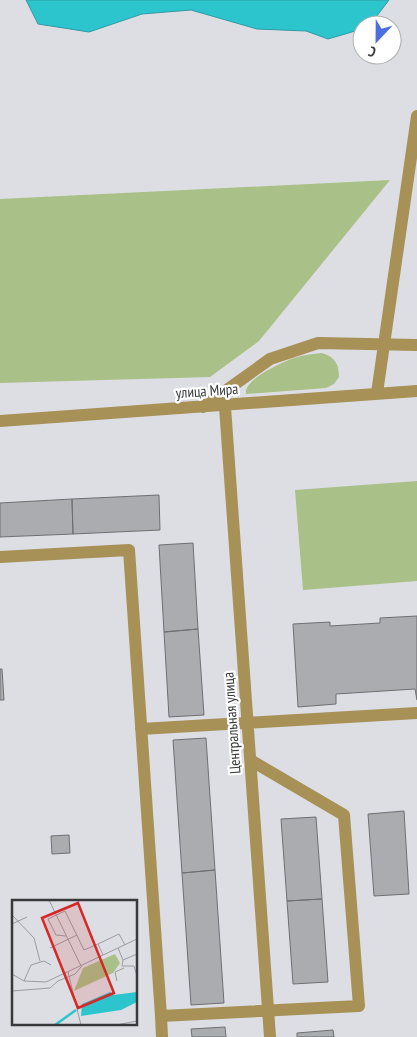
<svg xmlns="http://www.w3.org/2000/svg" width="417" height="1037" viewBox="0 0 417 1037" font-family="'PT Sans Narrow',sans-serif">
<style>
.green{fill:#a9c088}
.water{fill:#2cc5ce;stroke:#309ba2}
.building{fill:#abacb0;stroke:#6e6f73}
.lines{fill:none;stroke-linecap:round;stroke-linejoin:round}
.minor{stroke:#a79157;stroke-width:12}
.labels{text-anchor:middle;stroke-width:4.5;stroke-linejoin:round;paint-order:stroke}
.street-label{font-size:15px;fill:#38393b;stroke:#fff}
.inset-river{fill:none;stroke:#2cc5ce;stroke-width:2.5}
.inset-road{fill:none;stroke:#9b9ca0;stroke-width:1}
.view{fill:#d62828;fill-opacity:0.15;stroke:#d62828;stroke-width:2.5}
.inset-edge{fill:none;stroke:#38393b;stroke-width:2.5}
</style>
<rect width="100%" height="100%" fill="#dddee3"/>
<!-- green -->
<path class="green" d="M390 180 259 341 210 377 0 383V199Z
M322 353C335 357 339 364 339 377L334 384 326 388 246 394C243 380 282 362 294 358 303 355 313 354 322 353Z
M417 481V581L303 590 295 490Z"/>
<!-- water -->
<path class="water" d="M26 0H389L370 25H362V29L328 39 306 31 257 29 191 10 142 14 89 32 38 24Z"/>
<!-- building -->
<path class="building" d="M159 495 160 530 73 534 72 499Z
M72 499 73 534 0 537V503Z
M193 543 198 629 164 632 159 545Z
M417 616V700L415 689 336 694V704L298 707 293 624 330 622V626L380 623V618Z
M198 629 204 715 169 717 164 632Z
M0 669H2L4 700H0Z
M206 738 215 870 182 873 173 740Z
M404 811 409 894 374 896 368 814Z
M316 817 322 899 287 901 281 819Z
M69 835 70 853 52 854 51 836Z
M215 870 224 1003 191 1005 182 873Z
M322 899 328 982 293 984 287 901Z
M225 1027 226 1037H192L191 1029Z
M333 1030 334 1037H297V1033Z"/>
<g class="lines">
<!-- minor -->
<path class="minor" d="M377 393 417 116
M203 407 270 359 318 343 417 345
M225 407 270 1037
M0 421 417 391
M0 557 129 550 161 1016 359 1006 344 815 252 761
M141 729 417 713
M161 1016 162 1037"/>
</g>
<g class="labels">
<!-- street labels -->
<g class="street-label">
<text transform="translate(207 391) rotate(-4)" y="5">улица Мира</text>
<text transform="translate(232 723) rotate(-94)" y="5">Центральная улица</text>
</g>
</g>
<!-- overview -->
<g transform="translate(12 900)">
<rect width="125" height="125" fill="#dddee3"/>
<path d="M103 54 108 63 101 73 62 91 71 68Z" fill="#a9c088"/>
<path d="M98 92 101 95 125 92V102L109 110 69 116 70 104Z" fill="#2cc5ce"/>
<path class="inset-river" d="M43 125 64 110"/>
<path class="inset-road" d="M37 0 69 66M0 15 22 38 28 61M0 24 15 17M54 36 44 35 36 19 53 11 72 50 86 44 91 55M86 44 107 34 113 45M38 48 65 35M106 48 111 60 125 54M111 60 110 66H122L125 76M56 72 69 125M0 74 12 81 34 82 125 39M12 81 19 65 32 61 39 65M105 81 103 72 112 68M0 91 38 88 46 81 63 74 70 66M104 125 125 121"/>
<path class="view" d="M66 3 102 93 66 108 30 18Z"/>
<rect width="125" height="125" class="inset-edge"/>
</g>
<!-- north arrow -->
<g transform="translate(377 40) rotate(202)"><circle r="24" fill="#ffffff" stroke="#afb0b1"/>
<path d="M0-4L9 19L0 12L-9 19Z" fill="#4b6ee1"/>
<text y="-8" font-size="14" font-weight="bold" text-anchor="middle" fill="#38393b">С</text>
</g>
</svg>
